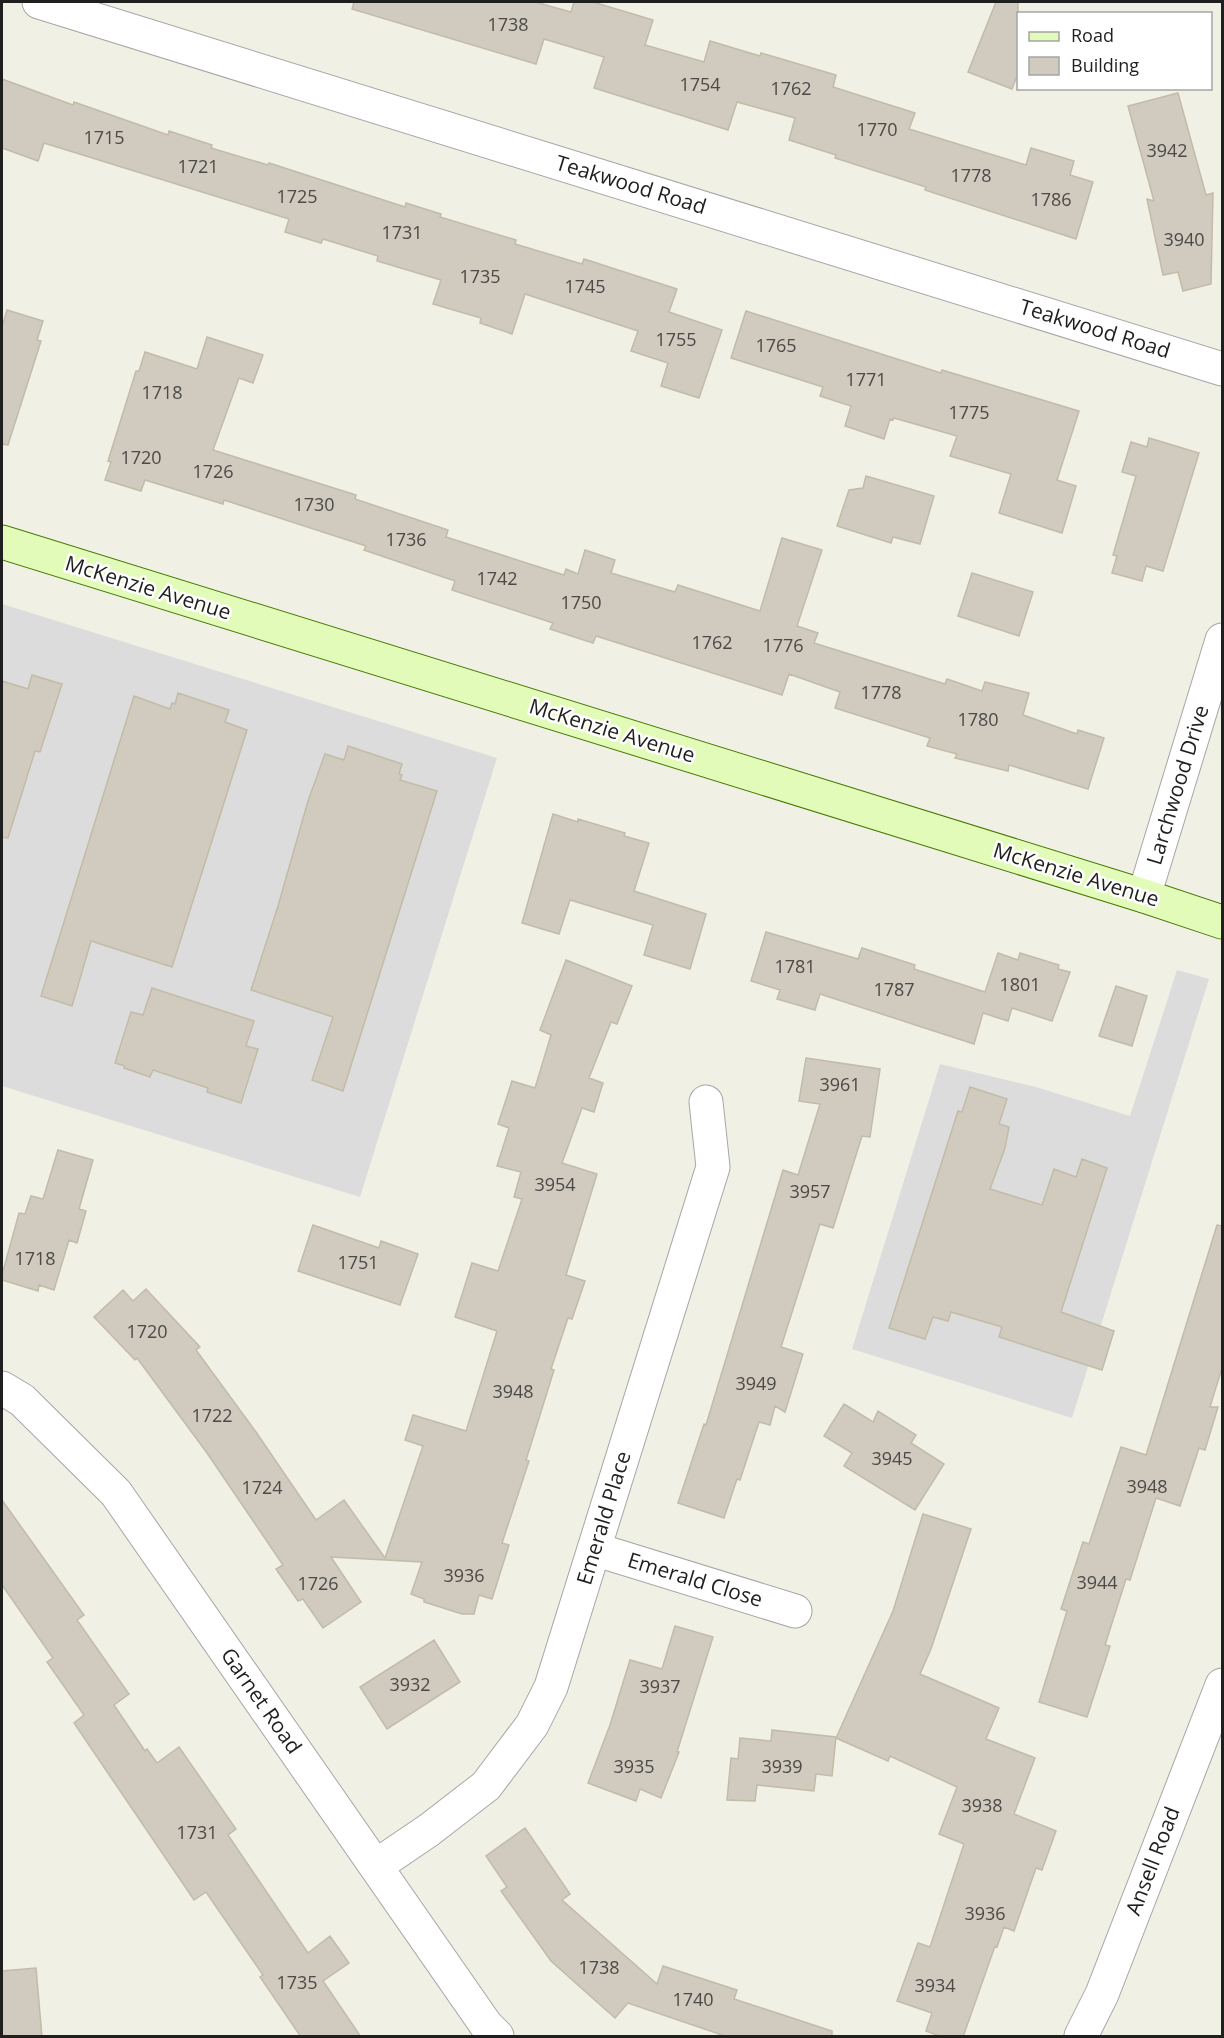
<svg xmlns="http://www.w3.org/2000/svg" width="1224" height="2038" viewBox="0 0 1224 2038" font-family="'Open Sans',sans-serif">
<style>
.residential{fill:#dddcdc}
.building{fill:#d0cbbe;stroke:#c2bba7;stroke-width:1.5}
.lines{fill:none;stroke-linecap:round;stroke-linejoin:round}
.street-casing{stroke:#a6a6a6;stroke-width:35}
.secondary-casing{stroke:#477903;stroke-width:35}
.street{stroke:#fff;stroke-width:33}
.secondary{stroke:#e2fbb8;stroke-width:33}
.labels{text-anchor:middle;stroke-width:5;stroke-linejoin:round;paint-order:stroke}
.number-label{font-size:18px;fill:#4b4a47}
.street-label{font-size:21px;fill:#1f1f1f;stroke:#fff}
</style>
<rect width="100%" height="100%" fill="#f0f0e5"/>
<!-- residential -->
<path class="residential" d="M2 604 497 758 360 1197 2 1086Z
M1177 970 1209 979 1072 1418 852 1349 940 1064 1036 1087 1130 1116Z"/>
<!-- building -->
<path class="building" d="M354 2H535L571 12 574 2H593L653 20 645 45 704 62 710 41 760 56 761 53 836 75 833 87 915 113 909 129 1026 165 1031 148 1074 161 1070 175 1093 182 1076 239 925 190 926 187 835 158 836 155 789 140 795 118 737 102 728 130 594 88 604 57 544 39 536 64 352 9Z
M996 2H1018V73L1012 89 968 72Z
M2 79 73 105 74 102 168 135 169 131 212 145 211 148 268 165 269 163 405 207 406 203 441 214 440 217 516 240 515 244 582 264 584 259 677 289 669 312 722 330 699 398 661 386 668 363 631 351 638 331 525 294 512 334 480 323 481 318 433 304 441 280 377 261 378 256 323 239 321 243 285 232 289 219 44 143 38 161 2 148Z
M1178 93 1206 195 1213 193 1211 284 1183 291 1178 272 1163 275 1147 199 1154 201 1128 106Z
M7 310 43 321 37 340 41 341 8 445 2 444V327Z
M746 311 941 373 942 370 1079 411 1057 480 1076 486 1062 533 999 513 1011 474 950 456 957 436 894 418 893 420 890 419 884 439 845 426 851 406 820 396 823 387 731 358Z
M207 337 263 355 253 383 239 378 213 450 356 495 355 499 448 530 446 537 564 575 566 569 578 574 585 550 615 560 611 573 675 592 678 585 760 611 782 538 822 550 797 626 818 633 814 643 945 684 947 679 982 691 985 682 1029 693 1023 715 1077 734 1078 730 1104 738 1088 789 1009 765 1008 771 955 758 957 754 927 746 930 738 835 708 840 692 789 674 782 695 596 636 593 643 550 629 553 623 452 590 455 581 364 550 366 546 224 500 223 504 145 480 141 491 105 480 111 462 108 461 136 371H139L145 352 197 369Z
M1149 438 1199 453 1163 571 1146 566 1142 581 1112 573 1117 556 1113 555 1136 476 1122 472 1131 442 1147 447Z
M866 476 934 496 920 544 893 537 891 543 837 526 849 490 863 488Z
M972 573 1033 592 1019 636 958 616Z
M32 675 62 684 40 752 35 751 8 838 2 837V681L28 689Z
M178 693 229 710 225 722 247 730 172 967 91 941 72 1006 41 996 134 696 170 709 172 703 175 704Z
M348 746 402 764 399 774 402 775 400 780 437 791 343 1091 312 1080 333 1017 251 990 278 906 308 801 325 754 344 760Z
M553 814 578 822V819L625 833 624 836 649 843 634 891 706 914 690 969 644 955 653 925 570 900 559 934 522 923Z
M766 932 858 959 862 948 915 965 914 969 985 992 998 953 1018 960 1020 953 1059 965 1058 969 1070 972 1052 1021 1012 1008 1008 1021 983 1013 974 1044 820 994 815 1010 777 999 780 990 751 981Z
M566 960 632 986 617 1024 611 1022 589 1078 603 1083 594 1112 582 1108 562 1163 597 1174 566 1275 585 1281 572 1319 568 1318 551 1369 554 1370 526 1460 529 1461 502 1543 509 1545 492 1599 479 1595 474 1614H462L424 1602V1599L411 1594 422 1562 331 1557 361 1602 323 1628 303 1599 298 1601 276 1569 283 1565 207 1453 137 1358 135 1360 94 1317 123 1290 133 1301 146 1289 200 1347 196 1350 256 1432 316 1520 344 1500 385 1558 423 1446 405 1440 413 1415 466 1431 497 1331 455 1317 472 1263 498 1271 522 1199 514 1197 521 1172 497 1166 509 1128 498 1124 512 1081 535 1088 551 1035 540 1030Z
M1116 986 1147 996 1132 1046 1099 1036Z
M152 988 254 1021 246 1046 258 1049 241 1103 207 1092 208 1088 153 1070 150 1077 124 1068 125 1066 115 1063 131 1012 143 1015Z
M806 1058 880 1069 870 1137 862 1136 833 1228 820 1224 781 1347 803 1354 785 1412 775 1406 770 1425 759 1422 740 1480 737 1479 724 1518 678 1503 704 1424 706 1425 783 1170 798 1175 820 1104 799 1101Z
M970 1087 1007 1099 999 1124 1009 1127 1005 1148 990 1189 1042 1205 1054 1169 1076 1177 1082 1159 1107 1168 1061 1312 1114 1331 1102 1370 999 1337 1002 1327 951 1312 948 1321 933 1317 925 1339 889 1328 958 1111 962 1112Z
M58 1150 93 1160 79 1209 86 1211 77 1243 69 1240 54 1290 39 1285 38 1291 2 1280V1275L19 1213 25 1214 31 1196 43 1199Z
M313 1225 379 1248 381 1241 418 1254 400 1305 298 1271Z
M1217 1225 1222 1226V1368L1210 1407H1218L1205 1450 1199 1448 1180 1506 1156 1498 1130 1580 1126 1579 1105 1645 1110 1646 1087 1717 1039 1702 1067 1611 1061 1609 1083 1542 1089 1544 1121 1447 1146 1455Z
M844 1404 873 1422 878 1411 916 1435 911 1443 944 1464 915 1510 844 1466 852 1453 824 1436Z
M2 1500 84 1615 77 1620 129 1694 114 1705 145 1751 147 1749 157 1763 179 1747 236 1829 228 1835 308 1953 330 1936 349 1963 323 1981 361 2037H301L260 1977 263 1975 206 1892 194 1900 74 1723 84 1715 47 1662 53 1658 2 1585Z
M923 1514 971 1529 931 1649 920 1674 999 1708 986 1739 1035 1758 1014 1814 1056 1831 1042 1870 1036 1868 1014 1931 1004 1927 997 1947 995 1946 963 2037H942L926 2031 932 2013 897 2001 918 1943 930 1947 964 1844 939 1834 957 1787 890 1756 888 1761 836 1738 893 1611Z
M675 1626 713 1637 677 1752H679L661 1798 640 1789 636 1801 588 1783 610 1725 630 1660 662 1669Z
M434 1640 460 1682 387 1729 360 1687Z
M772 1730 836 1737 832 1776 816 1774 814 1791 757 1785 755 1801 727 1800 731 1758 738 1759 740 1738 771 1741Z
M525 1828 570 1894 562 1900 657 1984 663 1966 737 1990 734 1999 832 2031V2037H728L628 2003 615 2018 551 1961 501 1891 507 1887 486 1856Z
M36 1968 42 2037H2V1971Z"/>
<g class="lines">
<!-- street casing -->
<g class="street-casing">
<path id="street" d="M39 2 1222 369
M1144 896 1222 640
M2 1388 22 1400 116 1493 486 2025 497 2036
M594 1549 795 1611
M376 1866 429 1830 486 1786 532 1725 551 1687 713 1167 706 1102
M1081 2036 1102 1994 1222 1685"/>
</g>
<!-- secondary casing -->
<g class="secondary-casing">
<path id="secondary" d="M2 542 1144 896 1222 922"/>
</g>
<!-- street -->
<use href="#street" class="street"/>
<!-- secondary -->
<use href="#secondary" class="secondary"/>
</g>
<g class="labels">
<!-- number labels -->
<g class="number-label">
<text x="508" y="31">1738</text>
<text x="700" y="91">1754</text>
<text x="791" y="95">1762</text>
<text x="877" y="136">1770</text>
<text x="104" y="144">1715</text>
<text x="1167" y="157">3942</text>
<text x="198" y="173">1721</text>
<text x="971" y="182">1778</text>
<text x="297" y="203">1725</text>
<text x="1051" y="206">1786</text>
<text x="402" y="239">1731</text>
<text x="1184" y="246">3940</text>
<text x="480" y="283">1735</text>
<text x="585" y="293">1745</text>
<text x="676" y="346">1755</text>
<text x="776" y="352">1765</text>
<text x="866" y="386">1771</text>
<text x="162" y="399">1718</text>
<text x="969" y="419">1775</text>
<text x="141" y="464">1720</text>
<text x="213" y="478">1726</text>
<text x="314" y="511">1730</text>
<text x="406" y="546">1736</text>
<text x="497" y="585">1742</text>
<text x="581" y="609">1750</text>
<text x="712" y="649">1762</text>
<text x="783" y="652">1776</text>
<text x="881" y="699">1778</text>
<text x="978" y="726">1780</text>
<text x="795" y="973">1781</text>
<text x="1020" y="991">1801</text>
<text x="894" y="996">1787</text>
<text x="840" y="1091">3961</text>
<text x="555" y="1191">3954</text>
<text x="810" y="1198">3957</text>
<text x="35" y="1265">1718</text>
<text x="358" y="1269">1751</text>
<text x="147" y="1338">1720</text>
<text x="756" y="1390">3949</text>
<text x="513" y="1398">3948</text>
<text x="212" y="1422">1722</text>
<text x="892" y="1465">3945</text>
<text x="1147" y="1493">3948</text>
<text x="262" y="1494">1724</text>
<text x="464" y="1582">3936</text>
<text x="1097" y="1589">3944</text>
<text x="318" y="1590">1726</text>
<text x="410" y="1691">3932</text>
<text x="660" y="1693">3937</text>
<text x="634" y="1773">3935</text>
<text x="782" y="1773">3939</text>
<text x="982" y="1812">3938</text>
<text x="197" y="1839">1731</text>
<text x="985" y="1920">3936</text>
<text x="599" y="1974">1738</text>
<text x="297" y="1989">1735</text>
<text x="935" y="1992">3934</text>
<text x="693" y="2006">1740</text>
</g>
<!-- street labels -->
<g class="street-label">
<text transform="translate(631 185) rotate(17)" y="7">Teakwood Road</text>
<text transform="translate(1095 329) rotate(17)" y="7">Teakwood Road</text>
<text transform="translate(148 588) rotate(17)" y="7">McKenzie Avenue</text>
<text transform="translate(612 731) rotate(17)" y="7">McKenzie Avenue</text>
<text transform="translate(1178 785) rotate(-73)" y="7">Larchwood Drive</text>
<text transform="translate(1076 875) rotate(17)" y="7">McKenzie Avenue</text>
<text transform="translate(604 1518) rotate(-73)" y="7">Emerald Place</text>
<text transform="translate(695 1580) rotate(17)" y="7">Emerald Close</text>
<text transform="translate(261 1701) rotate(55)" y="7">Garnet Road</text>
<text transform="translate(1153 1861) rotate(-69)" y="7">Ansell Road</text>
</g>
</g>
<!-- border -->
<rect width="1224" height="2038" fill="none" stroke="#1f1f1f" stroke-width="6"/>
<!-- legend -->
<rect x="1017" y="12" width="195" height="78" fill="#ffffff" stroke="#a5a5a5" stroke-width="1.5"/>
<rect x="1029" y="32" width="30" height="9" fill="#e2fbb8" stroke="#a5a5a5" stroke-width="1.5"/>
<text x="1071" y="42" font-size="18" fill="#1f1f1f">Road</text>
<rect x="1029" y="57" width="30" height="18" fill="#d0cbbe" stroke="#a5a5a5" stroke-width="1.5"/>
<text x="1071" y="72" font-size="18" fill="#1f1f1f">Building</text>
</svg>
